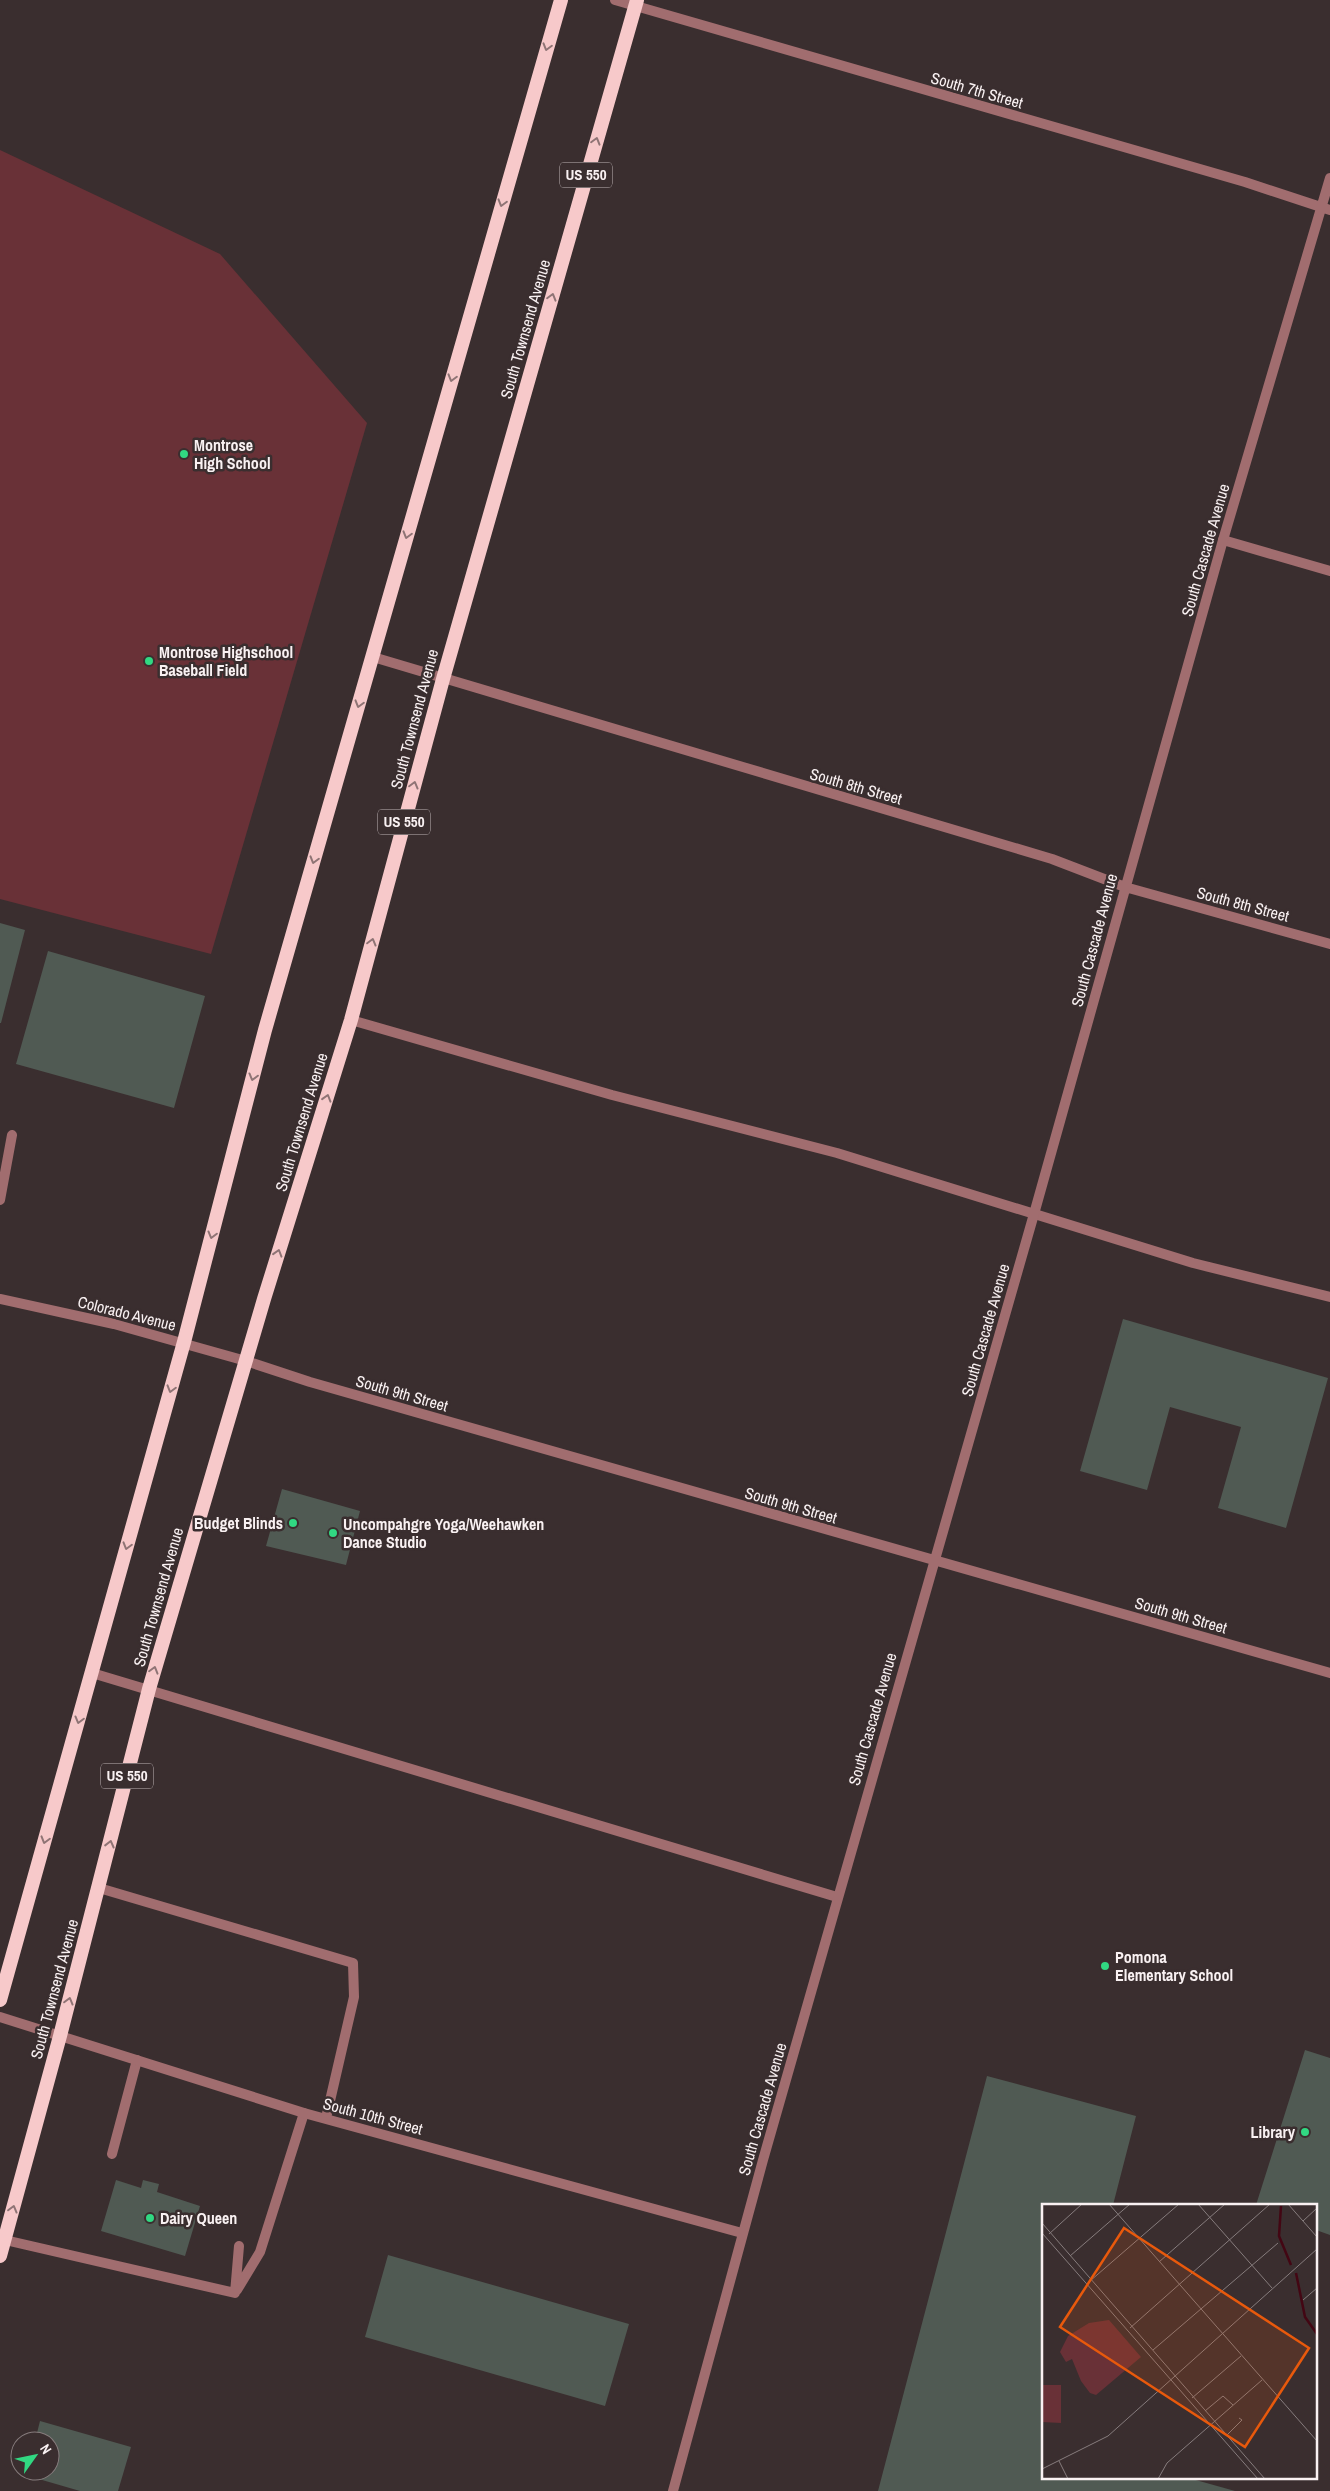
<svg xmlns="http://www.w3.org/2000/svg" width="1330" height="2491" viewBox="0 0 1330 2491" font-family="'Archivo Narrow',sans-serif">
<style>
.pitch{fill:#693137}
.building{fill:#505a53}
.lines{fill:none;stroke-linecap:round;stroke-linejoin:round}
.service{stroke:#a16d6f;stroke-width:10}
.minor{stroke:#a16d6f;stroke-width:10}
.tertiary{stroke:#a16d6f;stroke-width:10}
.trunk{stroke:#f7c9ca;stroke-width:14}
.oneway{stroke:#8f7475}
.poi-dot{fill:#31d882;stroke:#3a2e2f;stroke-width:2}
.labels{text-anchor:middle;stroke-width:5;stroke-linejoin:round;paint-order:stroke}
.shield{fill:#3a2e2f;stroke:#c0b6b8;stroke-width:1}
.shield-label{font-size:15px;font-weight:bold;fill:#f9f1f2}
.street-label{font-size:16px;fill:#f9f1f2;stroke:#3a2e2f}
.poi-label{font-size:16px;font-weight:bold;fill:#f9f1f2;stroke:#3a2e2f;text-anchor:start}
.inset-river{fill:none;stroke:#430613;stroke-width:2.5}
.inset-road{fill:none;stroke:#867c7d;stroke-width:1}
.view{fill:#e8590c;fill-opacity:0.15;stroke:#e8590c;stroke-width:2.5}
.inset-edge{fill:none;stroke:#f9f1f2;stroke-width:2.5}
</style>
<rect width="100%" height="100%" fill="#3a2e2f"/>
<!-- pitch -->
<path class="pitch" d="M0 150 220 254 367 423 211 954 0 899Z"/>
<!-- building -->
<path class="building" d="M0 923 25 930 1 1023H0Z
M48 951 205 996 174 1108 16 1064Z
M1123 1319 1328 1378 1286 1528 1218 1508 1241 1427 1170 1407 1147 1490 1080 1471Z
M282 1489 360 1511 346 1565 266 1546Z
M1305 2050 1330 2058V2235L1316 2230V2205H1256Z
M987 2076 1136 2116 1113 2205H1044V2477H1185L1235 2491H878Z
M116 2180 141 2188 143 2180 159 2184 157 2192 200 2206 185 2256 101 2231Z
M388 2255 629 2324 605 2406 365 2337Z
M40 2421 131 2447 118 2491H80L25 2475 27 2471H50V2441H35Z"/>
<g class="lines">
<!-- service -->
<path class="service" d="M1223 540 1330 571
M351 1020 612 1095 837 1153 1193 1263 1330 1297
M0 1200 12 1135
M92 1673 837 1897
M99 1888 353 1963 354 1997 326 2118
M112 2154 137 2060
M5 2240 235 2293 239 2246
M237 2290 260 2252 304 2113"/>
<!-- minor -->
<path class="minor" d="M615 0 1245 182 1330 210
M373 657 1052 859 1125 887 1330 944
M246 1361 310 1382 1330 1673
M0 2017 304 2113 742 2233
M673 2491 763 2160 1034 1214 1223 540 1330 178"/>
<!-- tertiary -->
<path class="tertiary" d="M0 1299 114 1324 246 1361"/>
<!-- trunk -->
<path class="trunk" d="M0 2000 184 1342 265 1030 561 0
M0 2256 60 2036 149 1689 264 1299 351 1020 443 679 637 0"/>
</g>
<!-- one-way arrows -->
<defs><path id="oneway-chevron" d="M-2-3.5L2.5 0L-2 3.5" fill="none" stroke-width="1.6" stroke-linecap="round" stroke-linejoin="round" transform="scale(1.25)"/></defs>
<g class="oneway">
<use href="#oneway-chevron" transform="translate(547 47) rotate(106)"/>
<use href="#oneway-chevron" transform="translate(596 141) rotate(-74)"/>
<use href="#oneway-chevron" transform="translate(502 203) rotate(106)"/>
<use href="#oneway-chevron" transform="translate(552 297) rotate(-74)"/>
<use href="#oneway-chevron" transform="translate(452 378) rotate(106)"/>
<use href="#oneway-chevron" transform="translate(407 535) rotate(106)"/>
<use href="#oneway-chevron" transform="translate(359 704) rotate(106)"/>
<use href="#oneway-chevron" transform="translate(414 785) rotate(-75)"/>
<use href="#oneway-chevron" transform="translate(314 860) rotate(106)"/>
<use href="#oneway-chevron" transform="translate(372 942) rotate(-75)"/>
<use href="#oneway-chevron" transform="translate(253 1077) rotate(105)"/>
<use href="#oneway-chevron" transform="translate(327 1098) rotate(-73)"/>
<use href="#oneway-chevron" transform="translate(212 1235) rotate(105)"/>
<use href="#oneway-chevron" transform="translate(278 1253) rotate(-73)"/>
<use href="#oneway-chevron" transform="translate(171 1389) rotate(106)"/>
<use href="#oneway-chevron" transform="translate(127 1546) rotate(106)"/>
<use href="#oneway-chevron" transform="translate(154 1670) rotate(-74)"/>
<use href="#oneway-chevron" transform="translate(79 1720) rotate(105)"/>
<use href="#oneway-chevron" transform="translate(45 1840) rotate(106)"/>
<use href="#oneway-chevron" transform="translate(110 1844) rotate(-76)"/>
<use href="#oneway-chevron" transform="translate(69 2001) rotate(-75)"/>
<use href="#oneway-chevron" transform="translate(13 2209) rotate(-75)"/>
</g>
<!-- markers -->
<g class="poi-dot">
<circle cx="184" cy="454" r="5"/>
<circle cx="149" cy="661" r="5"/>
<circle cx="293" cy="1523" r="5"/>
<circle cx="333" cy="1533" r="5"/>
<circle cx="1105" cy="1966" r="5"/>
<circle cx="1305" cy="2132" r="5"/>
<circle cx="150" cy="2218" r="5"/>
</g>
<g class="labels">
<!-- shield labels -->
<g class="shield">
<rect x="560" y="162.5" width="52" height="25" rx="4"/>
<rect x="378" y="809.5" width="52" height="25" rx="4"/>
<rect x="101" y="1763.5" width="52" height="25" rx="4"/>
</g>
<g class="shield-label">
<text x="586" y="180">US 550</text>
<text x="404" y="827">US 550</text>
<text x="127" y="1781">US 550</text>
</g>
<!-- street labels -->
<g class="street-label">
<text transform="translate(977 90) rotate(16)" y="6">South 7th Street</text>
<text transform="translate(525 329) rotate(-74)" y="6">South Townsend Avenue</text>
<text transform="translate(1205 550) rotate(-74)" y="6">South Cascade Avenue</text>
<text transform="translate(414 719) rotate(-75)" y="6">South Townsend Avenue</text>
<text transform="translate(856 786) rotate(16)" y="6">South 8th Street</text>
<text transform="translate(1243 904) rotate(15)" y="6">South 8th Street</text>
<text transform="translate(1094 940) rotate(-75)" y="6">South Cascade Avenue</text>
<text transform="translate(301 1122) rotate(-73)" y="6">South Townsend Avenue</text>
<text transform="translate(127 1313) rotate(14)" y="6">Colorado Avenue</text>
<text transform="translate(985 1330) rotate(-74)" y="6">South Cascade Avenue</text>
<text transform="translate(402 1393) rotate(16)" y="6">South 9th Street</text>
<text transform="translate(791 1505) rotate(16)" y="6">South 9th Street</text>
<text transform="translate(158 1597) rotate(-74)" y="6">South Townsend Avenue</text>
<text transform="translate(1181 1615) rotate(16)" y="6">South 9th Street</text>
<text transform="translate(872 1719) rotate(-74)" y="6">South Cascade Avenue</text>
<text transform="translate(54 1989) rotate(-75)" y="6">South Townsend Avenue</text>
<text transform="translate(762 2109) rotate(-74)" y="6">South Cascade Avenue</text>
<text transform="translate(373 2116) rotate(15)" y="6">South 10th Street</text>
</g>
<!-- poi labels -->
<g class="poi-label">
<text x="194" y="451">Montrose<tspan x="194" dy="18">High School</tspan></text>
<text x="159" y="658">Montrose Highschool<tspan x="159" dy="18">Baseball Field</tspan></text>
<text x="283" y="1529" text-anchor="end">Budget Blinds</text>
<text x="343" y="1530">Uncompahgre Yoga/Weehawken<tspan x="343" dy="18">Dance Studio</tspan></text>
<text x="1115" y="1963">Pomona<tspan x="1115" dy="18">Elementary School</tspan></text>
<text x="1295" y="2138" text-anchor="end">Library</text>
<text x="160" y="2224">Dairy Queen</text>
</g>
</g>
<!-- overview -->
<g transform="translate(1042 2204)">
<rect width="275" height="275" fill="#3a2e2f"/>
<path d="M67 116 99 153 54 191 48 189 39 177 30 155 24 158 18 148 26 132 47 119ZM0 181H19V219L0 218Z" fill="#693137"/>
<path class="inset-river" d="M239 2 237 32 249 61M254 69 263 113 275 130"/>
<path class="inset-road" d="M67 0 275 237M156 0 230 84M246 0 275 33M261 17 275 4M0 19 223 275M0 29 216 275M7 30 40 0M28 52 88 0M117 58 183 0M48 77 137 0M261 96 275 84M88 124 228 0M111 146 236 39M150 194 199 152M163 207 181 192 191 201M185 231 200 216 197 214M17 257 26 275M0 265 66 232 275 45M116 275 125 259 220 176"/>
<path class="view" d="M82 24 267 144 203 243 18 123Z"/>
<rect width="275" height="275" class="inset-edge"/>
</g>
<!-- north arrow -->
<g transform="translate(35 2456) rotate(57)"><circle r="24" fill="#3a2e2f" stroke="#867c7d"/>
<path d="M0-4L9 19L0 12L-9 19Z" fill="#31d882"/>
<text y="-8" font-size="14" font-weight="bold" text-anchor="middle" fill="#f9f1f2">N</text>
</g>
</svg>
